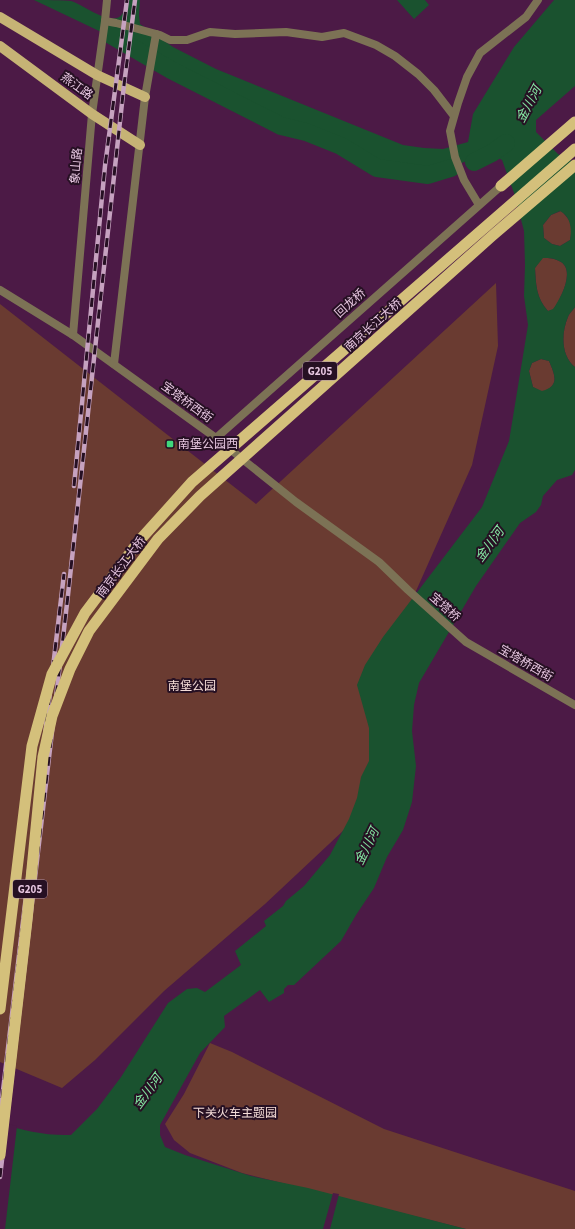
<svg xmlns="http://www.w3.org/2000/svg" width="575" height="1229" viewBox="0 0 575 1229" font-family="'Source Sans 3','Noto Sans SC',sans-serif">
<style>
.green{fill:#6a3b31}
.water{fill:#1a522f;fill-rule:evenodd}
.pier{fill:#4c1a46}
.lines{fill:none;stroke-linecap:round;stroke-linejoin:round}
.river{stroke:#1a522f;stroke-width:18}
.minor{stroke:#7c7255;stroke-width:8}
.tertiary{stroke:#7c7255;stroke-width:8}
.primary{stroke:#c6b375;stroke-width:10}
.trunk{stroke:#d4c07b;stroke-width:11}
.rail-casing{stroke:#c6a2c0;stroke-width:4.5}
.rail{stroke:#261023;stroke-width:3;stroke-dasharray:9;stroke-linecap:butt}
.trunk-bridge{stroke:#d4c07b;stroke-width:11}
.poi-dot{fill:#40d77c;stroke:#261023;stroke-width:1.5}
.labels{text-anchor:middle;stroke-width:4;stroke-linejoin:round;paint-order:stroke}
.shield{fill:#261023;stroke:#ac8fa7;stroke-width:1}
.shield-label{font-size:11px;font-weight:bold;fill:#e6c6e0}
.street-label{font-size:12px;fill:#e6c6e0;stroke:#261023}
.poi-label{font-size:12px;fill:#e6c6e0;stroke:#261023;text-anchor:start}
.park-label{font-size:12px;fill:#f5ddd8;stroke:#261023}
.water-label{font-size:13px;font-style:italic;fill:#84e6a2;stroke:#261023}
</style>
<rect width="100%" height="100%" fill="#4c1a46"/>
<!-- green -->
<path class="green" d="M561 211C571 220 573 226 570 240L560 246 552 244 544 238 543 225 551 215Z
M542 258C550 258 554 258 561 262 575 271 561 298 553 310L548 311C536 298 536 284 535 268Z
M496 283 498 346 472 465 400 627 361 814 265 904 164 991 95 1060 62 1088 0 1062V304L256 504Z
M575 307V367C561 356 561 333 568 317 569 314 573 310 575 307Z
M541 359 549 361C555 375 560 386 542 392L533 387 529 371 532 363Z
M210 1043 232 1052 384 1129 575 1191V1229H466L242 1173 190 1153 174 1140 165 1124 184 1094Z"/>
<!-- water -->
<path class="water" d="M34 0C43 0 64 0 71 1 89 7 124 38 126 0H140L139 15 140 24 173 47 216 69 403 145 424 148 443 149 468 142 473 114 514 47 554 0H575V86L536 120V132L558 154 572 161 575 165V307C573 310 569 314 568 317 561 333 561 356 575 367V470L572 475 557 480 543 496 541 505 536 512 520 523 476 586 419 683 414 705 412 731 416 766 412 802 403 830 387 857 374 888 356 915 341 941 294 985H288L284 989V993L269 1002 260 990 224 1016 225 1027 200 1053 160 1125V1135L165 1147 185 1155 251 1176 308 1188 466 1229H0V1124C24 1130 45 1136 71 1135L97 1109 121 1077 168 1003 187 989 197 988 205 992 241 965 235 951 266 926 264 921 283 906 286 901 304 886 330 855 349 819 357 798 361 777 369 761V728L357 685 365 665 383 637 482 507 509 441 528 325 524 296 525 265 524 231 514 193 502 160C484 150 469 162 452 166 436 171 417 172 401 169 375 166 343 146 319 135 287 120 254 107 223 90ZM560 211C571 217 572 229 570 240L560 246 552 244 544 238 543 225 551 215ZM543 258C550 258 554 258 561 262 575 271 561 298 553 309L548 311C536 298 536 284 535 268ZM541 359 549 361C555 375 560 386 542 391L533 387 529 371 532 363Z
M397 0H425L429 5 414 19Z"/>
<!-- pier -->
<path class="pier" d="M0 1122 17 1126 5 1229H0Z
M333 1193 339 1194 330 1229H323Z"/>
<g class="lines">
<!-- river -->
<path class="river" d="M109 34 171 70 281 126 306 132 341 146 377 168 428 175 451 168
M474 162 492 153 506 143"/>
<!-- minor -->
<path class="minor" d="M107 0 105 21 116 23 160 35 170 40H187L210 32 235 34 286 32 322 37 344 33 376 45 395 56 418 74 434 90 454 116
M479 205 464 180 455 157 450 131 458 103 467 77 480 53 526 17 538 0
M0 290 73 335 216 438 296 502 379 562 408 590 466 642 575 705
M216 438 501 186"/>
<!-- tertiary -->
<path class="tertiary" d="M73 335 92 114 105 21
M114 364 145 97 156 34"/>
<!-- primary -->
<path class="primary" d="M0 17 97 75 145 97
M0 46 92 114 140 145"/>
<!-- trunk -->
<path class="trunk" d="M501 186 575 122"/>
<!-- rail casing -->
<g class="rail-casing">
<path id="rail" d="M74 486 105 166 127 0
M0 1116 64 574
M0 1177 68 595 124 85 135 0"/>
</g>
<!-- rail -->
<use href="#rail" class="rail"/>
<!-- trunk-bridge -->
<path class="trunk-bridge" d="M0 1009 32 746 52 674 85 613 139 541 192 482 575 149
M0 1155 27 920 43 757 52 716 70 669 89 631 158 539 200 496 492 236 575 165"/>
</g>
<!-- markers -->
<rect class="poi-dot" x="166" y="440" width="8" height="8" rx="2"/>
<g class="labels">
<!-- shield labels -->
<g class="shield">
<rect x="303" y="362" width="34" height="18" rx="3"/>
<rect x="13" y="880" width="34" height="18" rx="3"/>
</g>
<g class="shield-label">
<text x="320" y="375">G205</text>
<text x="30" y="893">G205</text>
</g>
<!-- street labels -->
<g class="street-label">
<text transform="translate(77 86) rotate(36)" y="4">燕江路</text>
<text transform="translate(76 166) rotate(-85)" y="4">象山路</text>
<text transform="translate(350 303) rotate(-42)" y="4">回龙桥</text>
<text transform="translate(373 325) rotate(-42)" y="4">南京长江大桥</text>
<text transform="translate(187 402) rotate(36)" y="4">宝塔桥西街</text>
<text transform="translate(121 567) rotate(-53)" y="4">南京长江大桥</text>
<text transform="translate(445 607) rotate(42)" y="4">宝塔桥</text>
<text transform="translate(526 663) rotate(30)" y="4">宝塔桥西街</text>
</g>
<!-- poi labels -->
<g class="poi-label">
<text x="178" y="448">南堡公园西</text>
</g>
<!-- park labels -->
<g class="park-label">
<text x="192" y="690">南堡公园</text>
<text x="235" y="1117">下关火车主题园</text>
</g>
<!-- water labels -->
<g class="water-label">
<text transform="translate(528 104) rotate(-62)" y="5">金川河</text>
<text transform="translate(489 544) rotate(-54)" y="5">金川河</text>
<text transform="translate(366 846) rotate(-64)" y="5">金川河</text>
<text transform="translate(147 1091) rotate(-54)" y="5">金川河</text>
</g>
</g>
</svg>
